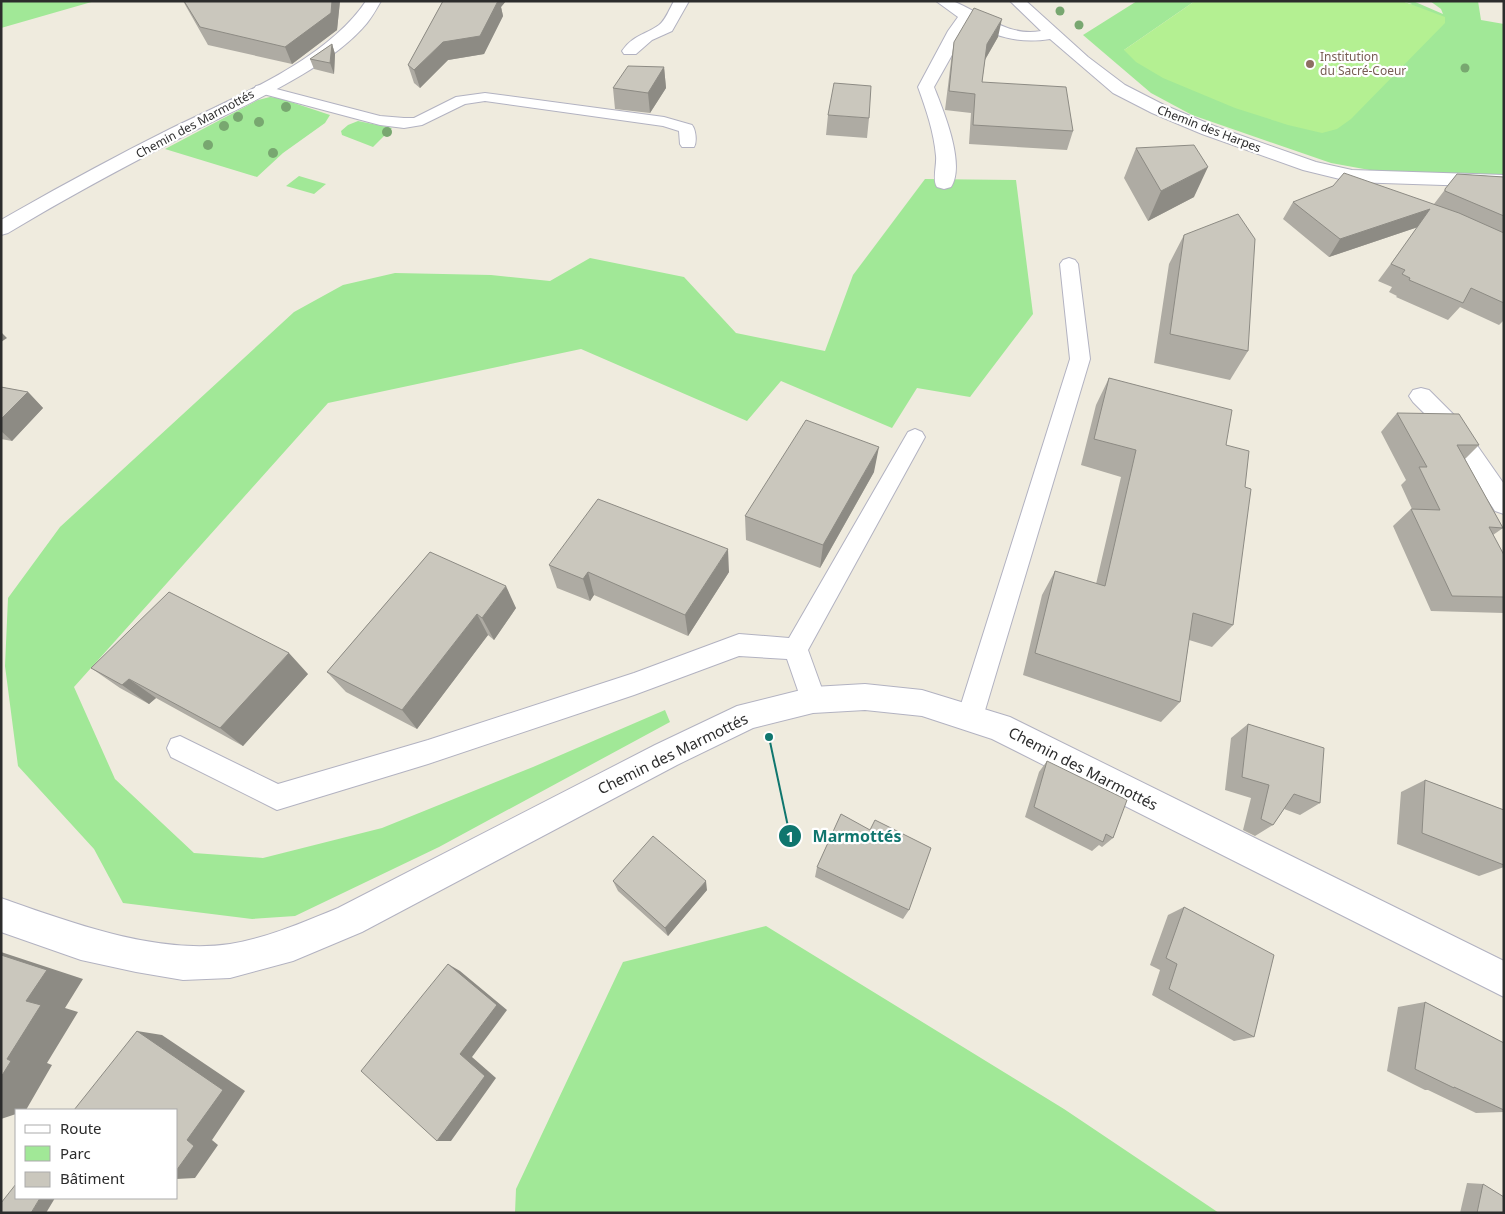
<svg xmlns="http://www.w3.org/2000/svg" width="1505" height="1214" viewBox="0 0 1505 1214" font-family="'Noto Sans',sans-serif">
<style>
.green{fill:#a1e897}
.pitch{fill:#b4f092}
.lines{fill:none;stroke-linecap:round;stroke-linejoin:round}
.lane-casing{stroke:#b2b2c1;stroke-width:2}
.street-casing{stroke:#b2b2c1;stroke-width:2}
.lane{fill:#fff;fill-rule:evenodd}
.street{fill:#fff;fill-rule:evenodd}
.tree{fill:#78a770}
.wall{fill:#aeaba3}
.shaded-wall{fill:#8d8b84}
.building{fill:#cac7bd;stroke:#8d8b84}
.education-dot{fill:#8d6e63;stroke:#fff;stroke-width:2}
.labels{text-anchor:middle;stroke-width:4.5;stroke-linejoin:round;paint-order:stroke}
.far-education-label{font-size:12px;fill:#785e54;stroke:#fff;text-anchor:start}
.far-street-label{font-size:12px;fill:#2c2c2c;stroke:#fff}
.street-label{font-size:15px;fill:#2c2c2c;stroke:#fff}
.leader{fill:none;stroke:#0f766e;stroke-width:2}
.callout-dot{fill:#0f766e;stroke:#fff;stroke-width:2}
.mark-label{font-size:15px;text-anchor:middle;font-weight:bold;fill:#fff}
.callout-label{font-size:16px;text-anchor:middle;font-weight:bold;fill:#0f766e;stroke:#fff;stroke-width:4.5;stroke-linejoin:round;paint-order:stroke}
</style>
<rect width="100%" height="100%" fill="#efebde"/>
<!-- green -->
<path class="green" d="M1 1H95L1 28Z
M1137 1H1195L1124 50 1412 4 1402 1H1413L1443 14 1441 9 1430 1H1478L1481 20 1504 24V175L1386 173 1331 163 1192 115 1151 93 1083 35Z
M270 97 279 98 330 115 325 123 283 153 257 177 165 149 258 100Z
M358 121 392 128 373 147 342 135 341 131 348 125Z
M299 176 326 184 314 194 286 186Z
M925 179 1016 180 1033 314 970 397 917 388 892 428 781 381 747 421 581 349 328 403 74 687 115 779 194 853 263 858 382 828 533 767 665 710 670 722 439 847 295 916 252 919 123 903 94 849 18 766 5 666 8 598 60 527 294 312 343 285 395 273 491 275 550 281 590 258 684 277 736 333 825 351 853 275Z
M766 926 1064 1109 1219 1213H515L516 1189 623 962Z"/>
<!-- pitch -->
<path class="pitch" d="M1195 1H1402L1445 17V23L1351 119 1337 129 1322 133 1288 125 1235 108 1163 78 1136 62 1124 50Z"/>
<g class="lines">
<!-- lane casing -->
<g class="lane-casing">
<path id="lane" d="M261 85 380 116 404 118H414L456 97 485 93 664 117 692 125C696 130 697 142 694 147H682L680 144 679 131 663 126 485 101 465 104 422 125 404 128 380 125 256 92 254 89 256 86Z
M1069 258 1075 260 1078 264 1090 359 983 717 979 725 970 729 961 725 957 717 1070 359 1060 264 1063 260Z
M915 429 922 432 925 437 808 650 826 700 822 708 813 712 804 708 787 659 739 656 634 695 428 764 277 810 171 757 167 748 171 739 180 736 278 784 428 740 634 673 739 634 789 638 908 432Z"/>
</g>
<!-- street casing -->
<g class="street-casing">
<path id="street" d="M366 1H381C377 8 372 17 367 23 326 72 237 108 180 138 122 168 64 199 8 233L1 235V220L15 212C66 183 118 155 170 129 233 98 326 61 366 1Z
M674 1H689L672 31 652 40 636 54H624L622 51C633 35 645 35 659 25 665 21 670 8 674 1Z
M936 1C942 1 950 0 955 2 984 14 1007 37 1041 31L1010 1H1026L1088 57 1125 85 1164 105 1214 126 1316 162 1352 170 1504 175V187L1352 182 1303 170 1202 134 1152 113 1113 93 1050 39C1019 44 997 37 970 23L934 87C943 110 966 164 951 187L944 189 937 187C932 180 937 165 936 156 934 132 926 109 918 87L948 31 958 17Z
M1421 388 1429 390 1460 421 1504 484V514L1495 511 1444 433 1413 402 1409 396 1413 390Z
M865 684 922 690 1010 717 1504 961V997L992 739 922 716 865 710 813 713 753 728 677 765 362 932 293 961 230 978 183 980 136 972 81 960 1 932V898C69 922 157 955 230 944 267 938 304 922 338 908L655 745 737 706 813 687Z"/>
</g>
<!-- lane -->
<use href="#lane" class="lane"/>
<!-- street -->
<use href="#street" class="street"/>
</g>
<!-- trees -->
<g class="tree">
<circle cx="1060" cy="11" r="4.5"/>
<circle cx="1079" cy="25" r="4.5"/>
<circle cx="1465" cy="68" r="4.5"/>
<circle cx="286" cy="107" r="5"/>
<circle cx="238" cy="117" r="5"/>
<circle cx="259" cy="122" r="5"/>
<circle cx="224" cy="126" r="5"/>
<circle cx="387" cy="132" r="5"/>
<circle cx="208" cy="145" r="5"/>
<circle cx="273" cy="153" r="5"/>
</g>
<!-- wall -->
<path class="wall" d="M183 1H340L337 30 292 64 208 45Z
M443 1H506L501 7 503 16 484 54 448 60 420 88 414 83 408 65Z
M998 37 985 60 982 82 1073 131 1067 150 969 144 971 113 945 110 951 61 954 42Z
M332 44 335 54 334 74 314 69 310 59Z
M664 67 666 88 650 113 615 109 613 88Z
M828 115 869 118 867 138 826 135Z
M1136 148 1194 197 1148 221 1124 178Z
M1457 174 1504 177V320L1499 325 1460 307 1448 320 1396 297 1397 296 1389 292 1392 287 1378 281 1418 227 1329 257 1283 219 1293 202 1434 204Z
M1184 235 1248 351 1230 380 1154 363 1169 264Z
M1109 378 1226 445 1245 487 1233 625 1212 647 1189 640 1180 702 1161 722 1023 675 1042 595 1055 571 1096 584 1121 477 1081 465 1096 405Z
M1 387 28 392 43 408 12 441 1 439Z
M1397 413 1479 445 1465 459 1503 528 1493 535 1504 555V613L1431 611 1393 526 1411 509H1412L1401 485 1406 480 1381 432Z
M874 472 820 568 746 540 745 516Z
M430 552 516 608 494 640 488 635 417 729 346 692 327 672Z
M549 565 729 572 688 636 594 595 590 601 557 588Z
M91 668 308 674 243 746 156 698 149 704 120 688Z
M1248 724 1320 803 1300 815 1284 809 1273 825 1255 836 1243 830 1251 798 1225 790 1231 738Z
M1047 761 1113 838 1102 847 1099 845 1092 851 1025 817 1039 772Z
M1425 780 1504 810V867L1479 876 1397 844 1401 792Z
M817 867 909 910 903 919 815 877Z
M613 881 707 890 668 936 618 891Z
M1184 907 1254 1037 1234 1041 1152 995 1160 970 1150 965 1168 915Z
M1425 1002 1504 1043V1112L1476 1113 1428 1090H1425L1387 1071 1398 1007Z
M1467 1183 1483 1184 1504 1213H1460Z"/>
<!-- shaded-wall -->
<path class="shaded-wall" d="M332 1H340L337 30 292 64 285 47Z
M486 1H506L501 7 503 16 484 54 448 60 420 88 414 70Z
M1002 19 998 37 983 63 987 44Z
M332 44 335 54 334 74 330 63Z
M664 67 666 88 650 113 648 93Z
M1208 167 1194 197 1148 221 1161 191Z
M1430 209 1418 227 1329 257 1340 239Z
M1 332 7 338 1 342Z
M28 392 43 408 12 441 1 431V419Z
M879 447 874 472 820 568 823 545Z
M728 549 729 572 688 636 685 615Z
M588 572 594 595 590 601 583 579Z
M506 586 516 608 494 640 482 618Z
M477 614 488 635 417 729 402 710Z
M289 653 308 674 243 746 220 728Z
M129 679 156 698 149 704 122 685Z
M706 881 707 890 668 936 665 928Z
M1 952 83 979 65 1008 78 1012 47 1063 52 1065 26 1110H16V1114L1 1119V1077L7 1059 26 1001 1 955Z
M448 964 460 971 507 1010 472 1057 496 1078 451 1141H437L460 1054Z
M137 1031 162 1035 245 1091 212 1140 218 1145 195 1178 176 1179V1171L187 1140Z
M40 1198H55L46 1213H31Z"/>
<!-- building -->
<path class="building" d="M184 1H332L331 13 285 47 200 27Z
M443 1H498L480 36 443 42 414 70 408 65Z
M974 8 1002 19 987 44 982 82 1066 87 1073 131 973 125 975 94 949 91 954 42Z
M332 44 330 63 310 59Z
M628 66 664 67 648 93 613 88Z
M834 83 871 86 869 118 828 115Z
M1194 145 1208 167 1161 191 1136 148Z
M1344 173 1459 213 1504 233V303L1471 288 1463 303 1409 280 1410 278 1402 274 1405 270 1391 264 1430 209 1340 239 1293 202 1333 186Z
M1457 174 1504 177V216L1445 191V189Z
M1238 214 1255 239 1248 351 1170 334 1184 235Z
M1109 378 1232 410 1226 445 1249 451 1245 487 1251 489 1233 625 1193 613 1180 702 1035 653 1055 571 1105 586 1136 450 1094 439Z
M1 387 28 392 1 419Z
M1397 413 1459 414 1479 445H1457L1503 528 1489 527 1504 555V597L1452 596 1411 509 1440 510 1419 467H1427Z
M806 420 879 447 823 545 745 516Z
M598 499 728 549 685 615 588 572 583 579 549 565Z
M430 552 506 586 482 618 477 614 402 710 327 672Z
M169 592 289 653 220 728 129 679 122 685 91 668Z
M1248 724 1324 748 1320 803 1294 794 1273 825 1261 819 1269 785 1242 777Z
M1047 761 1127 800 1113 838 1106 834 1103 842 1034 807Z
M1425 780 1504 810V865L1422 833Z
M841 814 870 830 875 820 931 848 909 910 817 867Z
M653 836 706 881 665 928 613 881Z
M1184 907 1274 955 1254 1037 1169 989 1177 964 1166 958Z
M1 955 47 970 26 1001 41 1005 7 1059 11 1061 1 1077Z
M448 964 497 1005 460 1054 485 1076 437 1141 361 1071Z
M1425 1002 1504 1043V1110L1454 1087V1088L1415 1069Z
M137 1031 223 1090 187 1140 194 1146 176 1171V1110H74Z
M16 1184V1198H40L31 1213H1V1203Z
M1483 1184 1504 1197V1213H1477Z"/>
<!-- markers -->
<circle class="education-dot" cx="1310" cy="64" r="5"/>
<g class="labels">
<!-- far-education labels -->
<g class="far-education-label">
<text x="1320" y="61">Institution<tspan x="1320" dy="14">du Sacré-Coeur</tspan></text>
</g>
<!-- far-street labels -->
<g class="far-street-label">
<text transform="translate(195 124) rotate(-28)" y="4">Chemin des Marmottés</text>
<text transform="translate(1209 129) rotate(21)" y="4">Chemin des Harpes</text>
</g>
<!-- street labels -->
<g class="street-label">
<text transform="translate(673 754) rotate(-26)" y="5">Chemin des Marmottés</text>
<text transform="translate(1083 769) rotate(27)" y="5">Chemin des Marmottés</text>
</g>
</g>
<!-- callouts -->
<path class="leader" d="M769 737L790 836"/>
<g class="callout-dot">
<circle cx="769" cy="737" r="5"/>
<circle cx="790" cy="836" r="12"/>
</g>
<g class="mark-label">
<text x="790" y="842">1</text>
</g>
<g class="callout-label">
<text x="857" y="842">Marmottés</text>
</g>
<!-- border -->
<rect width="1505" height="1214" fill="none" stroke="#2c2c2c" stroke-width="5"/>
<!-- legend -->
<rect x="15" y="1109" width="162" height="90" fill="#ffffff" stroke="#ababab"/>
<rect x="25" y="1125" width="25" height="8" fill="#ffffff" stroke="#ababab"/>
<text x="60" y="1134" font-size="15" fill="#2c2c2c">Route</text>
<rect x="25" y="1146" width="25" height="15" fill="#a1e897" stroke="#ababab"/>
<text x="60" y="1159" font-size="15" fill="#2c2c2c">Parc</text>
<rect x="25" y="1172" width="25" height="15" fill="#cac7bd" stroke="#ababab"/>
<text x="60" y="1184" font-size="15" fill="#2c2c2c">Bâtiment</text>
</svg>
